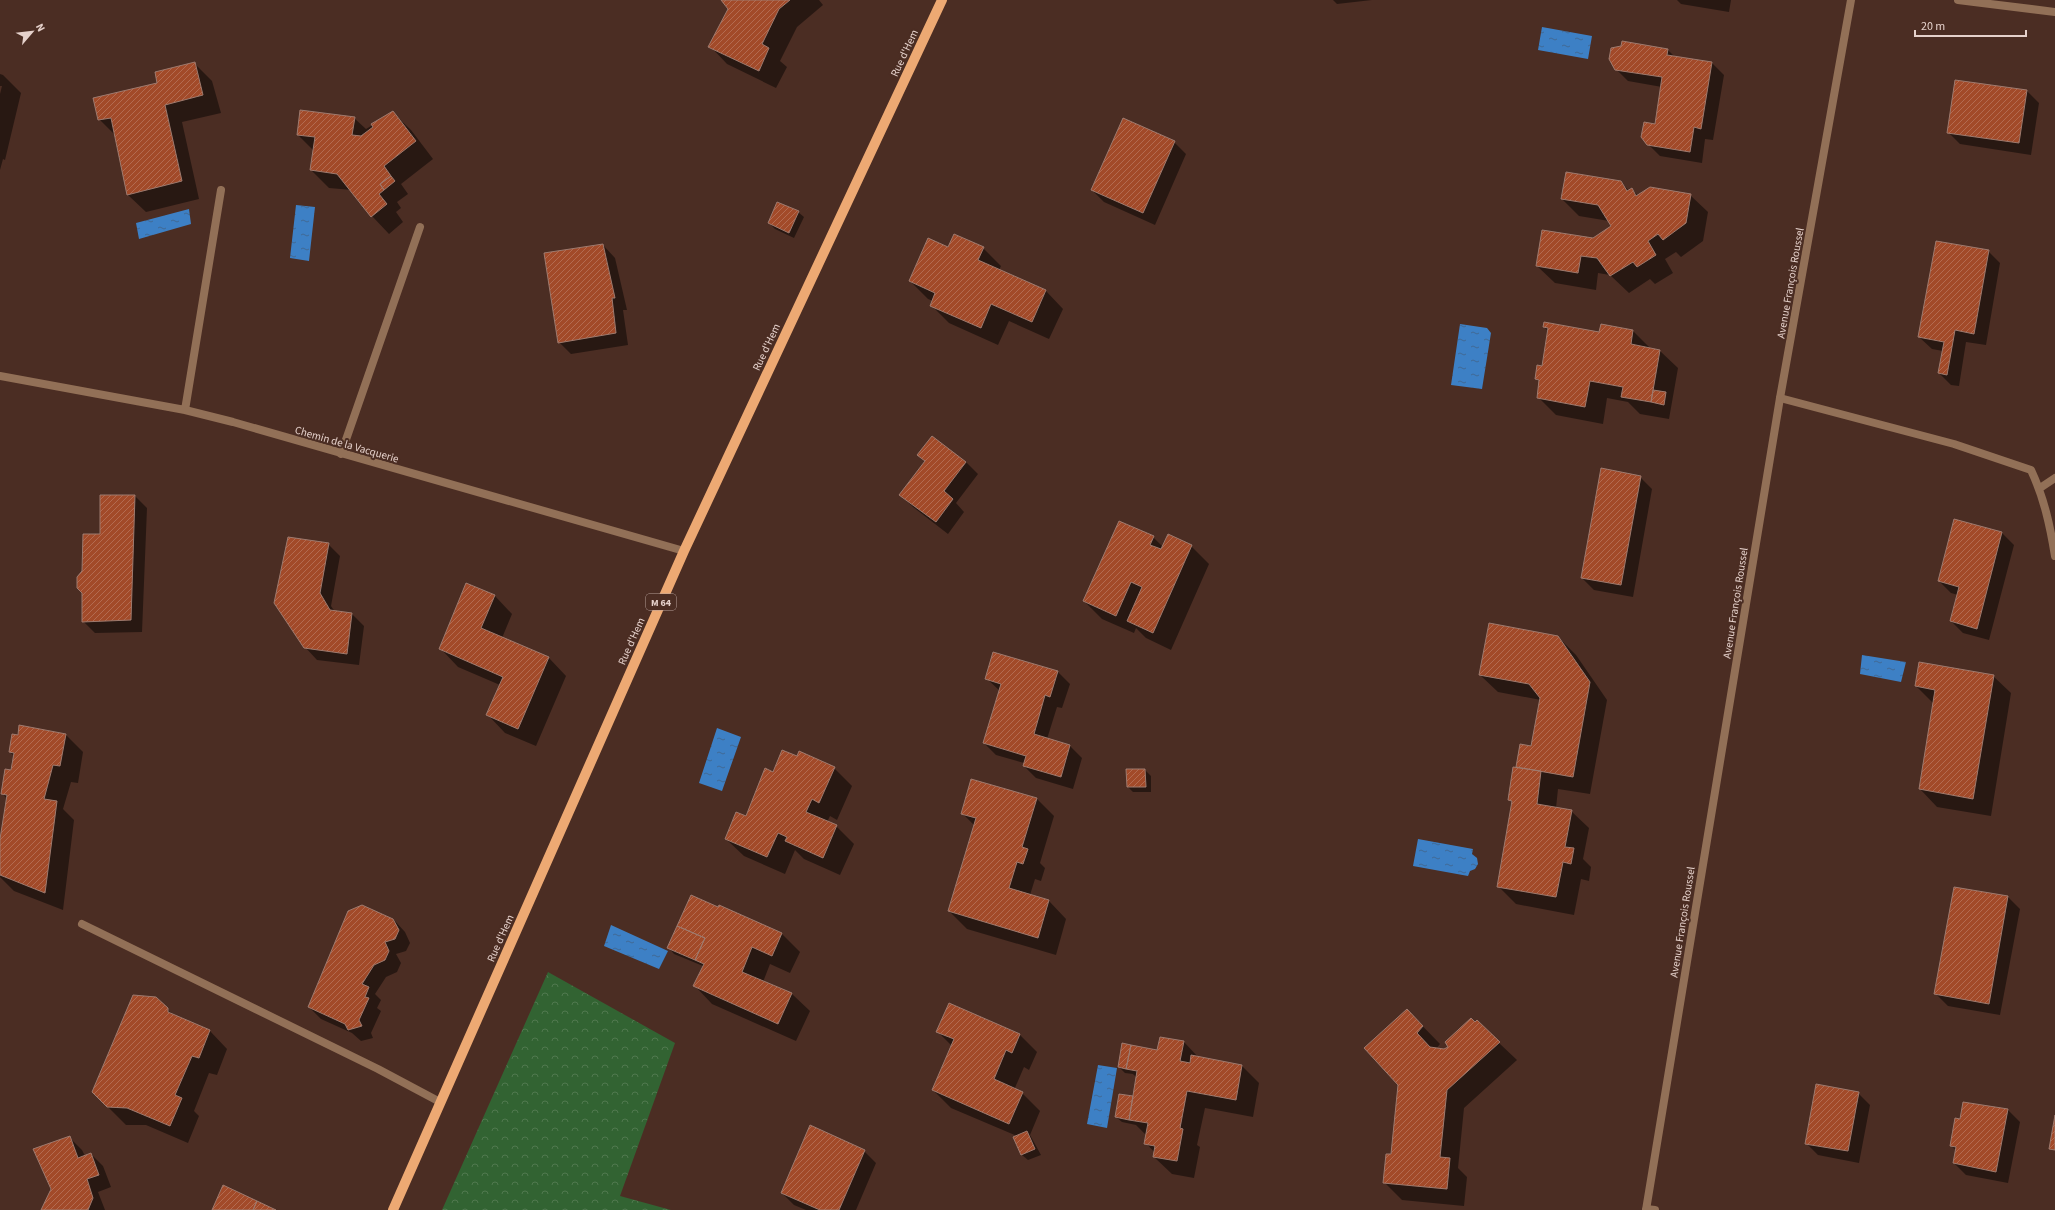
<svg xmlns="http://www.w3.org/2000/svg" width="2055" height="1210" viewBox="0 0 2055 1210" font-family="'Source Sans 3',sans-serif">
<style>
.forest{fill:url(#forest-crowns)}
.water{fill:url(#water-ripples)}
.shadow{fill:#0007}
.building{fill:url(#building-hatch);stroke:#9e7a6e}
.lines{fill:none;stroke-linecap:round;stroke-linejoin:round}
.service{stroke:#927057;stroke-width:8}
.minor{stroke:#927057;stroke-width:8}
.primary{stroke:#eda973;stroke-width:10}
.labels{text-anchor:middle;stroke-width:4;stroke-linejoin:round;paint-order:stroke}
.shield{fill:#4b2d23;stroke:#b7a099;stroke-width:1}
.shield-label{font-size:10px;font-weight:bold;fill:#e5d1cb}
.street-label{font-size:11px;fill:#e5d1cb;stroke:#4b2d23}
</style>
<defs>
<pattern id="forest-crowns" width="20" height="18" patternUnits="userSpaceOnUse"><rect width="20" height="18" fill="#326332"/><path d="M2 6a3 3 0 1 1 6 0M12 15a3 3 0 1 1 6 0" fill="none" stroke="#50784e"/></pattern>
<pattern id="water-ripples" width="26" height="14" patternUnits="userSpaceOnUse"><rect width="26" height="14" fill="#3d80c5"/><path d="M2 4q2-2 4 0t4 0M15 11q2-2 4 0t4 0" fill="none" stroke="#406995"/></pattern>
<pattern id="building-hatch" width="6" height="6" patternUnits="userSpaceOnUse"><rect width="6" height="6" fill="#a24a29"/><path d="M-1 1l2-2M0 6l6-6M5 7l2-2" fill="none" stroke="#b36b51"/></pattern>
</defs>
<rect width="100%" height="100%" fill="#4b2d23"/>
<!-- forest -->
<path class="forest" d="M548 972 675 1043 620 1196 671 1210H442Z"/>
<!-- water -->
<path class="water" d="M1542 27 1592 36 1588 59 1538 50Z
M296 205 315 207 309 261 290 258Z
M189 209 191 224 139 239 136 223Z
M1460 324 1487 328 1491 333 1482 389 1451 385Z
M1862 655 1906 662 1901 682 1860 674Z
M717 728 741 737 722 791 699 783Z
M1418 839 1473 849 1472 854 1477 858 1478 864 1475 869 1470 871 1468 876 1413 866Z
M611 925 668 951 659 969 604 946Z
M1098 1065 1117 1068 1107 1128 1087 1124Z"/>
<!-- shadow -->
<path class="shadow" d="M722 0H819L823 5 797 27 780 61 787 67 776 88 727 64 710 46 729 9Z
M1333 0H1372L1337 4Z
M1677 0H1731L1729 12 1681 4Z
M1668 50 1675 57 1712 63 1724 75 1713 140 1705 139 1702 163 1660 156 1648 144 1655 125 1662 87 1628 81 1616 69Z
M194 63 212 81 221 113 182 122 199 199 146 212 128 195 116 136 99 119Z
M0 74 3 75 21 93 5 160 3 159 0 170V94L2 86H0Z
M2027 91 2039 103 2031 155 1960 144 1948 132Z
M393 113 411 130 433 159 401 184 408 194 397 202 401 208 396 212 403 222 389 234 372 216 352 190 329 188 311 170 314 151 298 135 354 118 366 129Z
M1174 142 1186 154 1155 225 1104 202 1092 190Z
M1621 182 1629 191 1632 189 1638 196 1690 195 1708 212 1703 241 1681 257 1676 252 1665 259 1673 273 1655 284 1650 279 1629 293 1610 275 1598 273 1596 290 1555 283 1537 266 1594 239 1613 226 1609 221 1579 216 1562 199Z
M798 212 804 217 794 238 775 229 769 223Z
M603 245 615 258 627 310H623L628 345 571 354 559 342Z
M949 248H983L1001 266 999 270 1046 291 1063 309 1049 339 1009 321 998 345 949 323 931 305 933 301 928 299 910 281Z
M1988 251 2000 263 1986 345 1966 342 1959 386 1951 385 1939 373 1943 351 1932 349 1919 337Z
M1544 327 1600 333 1633 331 1651 349 1660 351 1678 368 1669 419 1640 414 1628 402 1607 398 1603 424 1556 415 1538 397 1540 383 1536 378 1543 367 1549 332Z
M919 455 966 462 978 474 956 503 964 512 948 534 913 507 901 495 926 462Z
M1640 477 1652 489 1633 597 1594 590 1582 578Z
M135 496 147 508 142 632 95 633 83 621V572L101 535Z
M1955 520 2002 533 2014 545 1989 640 1963 633 1951 621 1958 595 1951 593 1939 581Z
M1153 537 1163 547 1191 546 1209 564 1171 650 1146 638 1136 628 1134 633 1102 619 1084 601Z
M328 544 340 556 331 606 335 612 352 614 364 626 359 665 317 660 305 647Z
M467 584 495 596 512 614 502 638 549 658 566 676 536 746 505 733 488 715 500 685 458 667 441 649Z
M1558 637 1576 655 1607 700 1590 794 1558 789 1556 808 1571 811 1589 828 1583 859 1591 867 1589 881 1581 879 1574 915 1516 904 1498 886 1513 803 1510 799 1521 745 1532 747 1541 700 1498 692 1480 675Z
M1058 672 1070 684 1062 708 1057 707 1047 739 1070 746 1082 758 1073 789 1036 778 1024 766V763L996 755 984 743 1000 691 986 678Z
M1993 676 2011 693 1991 816 1937 807 1920 789 1934 704 1916 686Z
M65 734 83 752 78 783 71 782 63 809 74 820 63 910 14 891 0 877V845L7 799 2 793 12 771 15 757 10 752 18 736Z
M834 768 852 786 837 820 830 816 827 822 836 826 854 844 840 875 804 859 795 850 785 874 744 856 726 839 746 817 773 773Z
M1145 770 1151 776V792H1133L1128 787Z
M1036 798 1054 816 1040 863 1045 868 1041 881 1035 879 1030 895 1049 901 1066 919 1056 955 967 929 949 911 975 826 962 813Z
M2008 897 2020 909 2000 1015 1948 1006 1936 994Z
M720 906 782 934 800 952 790 973 770 964 763 982 792 994 810 1011 796 1041 712 1004 695 986 703 966 674 954 669 948Z
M393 919 405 932 410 943 406 951 396 954 401 963 397 972 386 977 375 994 381 1000 377 1008 381 1011 371 1033 373 1038 361 1041 352 1033 321 1019 309 1007Z
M156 998 174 1016 210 1031 227 1049 217 1075 209 1073 194 1111 199 1116 188 1143 146 1125H126L93 1092Z
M1407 1010 1440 1044 1436 1049 1444 1050 1499 1043 1517 1060 1464 1108 1458 1168 1467 1177 1464 1206 1402 1200 1384 1182 1392 1155Z
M937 1031 1019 1034 1037 1052 1029 1070 1024 1067 1014 1090 1022 1093 1040 1111 1030 1135 1041 1155 1028 1160 1022 1155 1014 1138 1017 1136 951 1108 933 1090 952 1046Z
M1160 1038 1184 1042 1199 1058 1242 1066 1259 1083 1253 1117 1205 1108 1197 1145 1200 1147 1194 1178 1172 1174 1154 1157 1155 1153 1146 1143 1147 1136 1136 1125 1122 1122 1116 1117 1134 1097 1137 1078 1133 1074 1125 1073 1119 1067 1158 1051Z
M1858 1093 1870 1105 1859 1163 1818 1155 1806 1143Z
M2008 1110 2020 1122 2008 1183 1966 1175 1954 1163 1956 1150 1951 1146 1961 1121Z
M70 1138 82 1150 85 1156 91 1154 103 1166 111 1187 98 1192 105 1210H42Z
M864 1151 876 1163 856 1210H806L794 1205 782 1193Z"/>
<!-- building -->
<path class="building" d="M721 0H790L779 9 762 44 769 48 759 71 708 47 728 9Z
M1622 41 1668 49 1667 55 1712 62 1701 129 1694 127 1690 152 1647 145 1641 137 1644 122 1655 124 1662 77 1615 70 1609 59 1611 48 1621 46Z
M195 62 203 95 165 105 182 181 127 195 111 118 98 120 93 98 157 83 155 72Z
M1955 80 2027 90 2019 143 1947 133Z
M300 110 355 117 352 135 361 136 373 127 371 124 393 111 416 141 384 166 391 176 380 184 384 190 379 194 387 204 371 217 337 174 310 170 315 137 297 135Z
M1123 118 1175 141 1143 213 1091 190Z
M1566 172 1621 181 1627 191 1632 188 1636 196 1650 187 1691 194 1686 223 1663 240 1658 234 1648 241 1656 255 1637 267 1633 262 1610 276 1597 258 1581 256 1578 273 1536 266 1542 230 1593 238 1611 226 1598 205 1561 199Z
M391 176 395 181 384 190 380 184Z
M777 202 799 211 789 233 768 223Z
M954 234 984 247 978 260 1046 290 1032 322 991 304 981 328 930 306 935 293 909 281 928 238 948 247Z
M1936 241 1989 250 1974 334 1955 330 1947 375 1938 373 1944 342 1918 337Z
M603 244 615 298H612L616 333 558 343 544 253Z
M1544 322 1599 332 1601 324 1633 330 1631 344 1660 350 1651 402 1621 397 1623 387 1590 381 1585 407 1537 398 1539 380 1535 379 1537 365 1542 366 1548 328 1543 327Z
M1653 390 1666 392 1664 405 1651 402Z
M932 436 966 462 944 491 953 499 936 522 899 495 925 461 917 455Z
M1601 468 1641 476 1621 585 1581 578Z
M100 495H135L131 620 82 622V593L77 588V577L82 571 83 534H100Z
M1954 519 2002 532 1977 629 1950 621 1959 587 1938 581Z
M1119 521 1154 536 1150 545 1161 549 1168 534 1192 545 1153 633 1127 621 1142 587 1131 582 1116 616 1083 601Z
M288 537 329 543 320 593 330 610 352 613 347 654 304 648 274 603Z
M466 583 495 595 481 628 549 657 518 729 486 715 503 677 439 649Z
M1489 623 1558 636 1590 682 1573 777 1516 767 1520 744 1531 746 1540 698 1529 684 1479 675Z
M993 652 1058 671 1050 697 1045 695 1034 734 1070 745 1061 777 1023 766 1026 756 983 743 1001 684 985 679Z
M1919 662 1994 675 1973 799 1919 789 1935 690 1915 686Z
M19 725 66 734 60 766 53 765 44 799 57 801 45 893 0 875V839L7 795 1 794 5 769 11 770 14 753 9 752 12 734 18 735Z
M782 750 797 756 799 751 835 767 819 803 812 799 806 812 837 825 823 858 785 841 787 837 778 833 767 857 725 839 736 812 746 816 765 768 773 772Z
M1513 767 1541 771 1537 804 1572 810 1565 847 1574 848 1571 864 1563 862 1556 897 1497 887 1512 801 1508 800Z
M1126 769H1145L1146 787H1127Z
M971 779 1037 798 1022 847 1028 849 1023 864 1017 862 1009 888 1049 900 1038 938 948 911 976 818 961 814Z
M1954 887 2008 896 1989 1004 1934 994Z
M691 895 718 907 719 905 782 933 772 956 752 947 742 972 792 993 778 1024 693 986 704 964 695 960 705 938 677 926Z
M362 905 393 919 399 930 395 939 385 942 389 951 385 960 374 965 362 984 369 987 365 997 369 998 359 1020 362 1026 348 1030 345 1024 308 1007 348 911Z
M677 926 705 938 695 960 667 948Z
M133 995 156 997 168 1008V1012L210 1030 199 1058 192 1056 175 1095 182 1098 170 1126 127 1108 107 1107 92 1092Z
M949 1003 1020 1034 1012 1053 1006 1050 994 1079 1023 1092 1009 1124 932 1090 954 1039 936 1032Z
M1407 1009 1423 1026 1417 1033 1430 1047 1444 1049 1448 1047 1445 1042 1471 1018 1475 1022 1477 1020 1500 1042 1447 1090 1440 1157 1450 1158 1447 1189 1383 1183 1386 1154H1391L1398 1085 1364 1048Z
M1160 1037 1184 1041 1180 1061 1190 1063 1191 1055 1242 1065 1236 1100 1187 1091 1180 1128 1183 1129 1177 1161 1153 1157 1155 1146 1144 1144 1148 1123 1129 1120 1137 1071 1126 1069 1131 1045 1157 1050Z
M1122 1043 1131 1045 1126 1069 1118 1067Z
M1816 1084 1859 1092 1848 1151 1805 1144Z
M1119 1094 1133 1096 1129 1120 1115 1117Z
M1963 1102 2008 1109 1996 1172 1953 1163 1956 1147 1950 1146 1955 1118 1960 1119Z
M2055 1115V1150L2049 1149Z
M810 1125 865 1150 839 1210H820L781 1193Z
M1027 1131 1035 1149 1021 1155 1013 1137Z
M70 1136 78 1158 91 1153 99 1175 87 1179 93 1198 88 1210H41L51 1189 33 1149Z
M223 1185 257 1201 253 1210H212Z
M257 1201 276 1210H253Z"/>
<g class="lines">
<!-- service -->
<path class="service" d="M1958 0 2055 12
M0 376 185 410 233 422 684 551
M1780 398 1954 444 2031 470C2044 498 2050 525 2055 556
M185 410 221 190
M341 454 420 227
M2040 488 2055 478
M82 924 378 1069 440 1102"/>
<!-- minor -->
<path class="minor" d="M1646 1209 1655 1210
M1646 1210 1780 398 1851 0"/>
<!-- primary -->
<path class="primary" d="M393 1210 684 551 942 0"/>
</g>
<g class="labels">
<!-- shield labels -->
<rect class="shield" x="646" y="594" width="30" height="16" rx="3"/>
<g class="shield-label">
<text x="661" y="606">M 64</text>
</g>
<!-- street labels -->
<g class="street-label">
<text transform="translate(904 53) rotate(-65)" y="4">Rue d'Hem</text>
<text transform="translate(1790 283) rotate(-80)" y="4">Avenue François Roussel</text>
<text transform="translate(766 347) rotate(-65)" y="4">Rue d'Hem</text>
<text transform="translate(347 444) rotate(16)" y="4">Chemin de la Vacquerie</text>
<text transform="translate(1735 603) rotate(-81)" y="4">Avenue François Roussel</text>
<text transform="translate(631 641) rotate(-66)" y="4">Rue d'Hem</text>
<text transform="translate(1682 922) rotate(-81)" y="4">Avenue François Roussel</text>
<text transform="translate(500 938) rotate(-66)" y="4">Rue d'Hem</text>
</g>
</g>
<!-- north arrow -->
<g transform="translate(32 32) rotate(62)" stroke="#4b2d23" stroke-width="3" paint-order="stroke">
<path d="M0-3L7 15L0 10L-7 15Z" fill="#e5d1cb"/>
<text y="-6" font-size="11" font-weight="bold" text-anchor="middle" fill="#e5d1cb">N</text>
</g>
<!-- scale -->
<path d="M1915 30v6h111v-6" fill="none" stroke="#e5d1cb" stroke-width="2"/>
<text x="1921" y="30" font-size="12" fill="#e5d1cb" stroke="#4b2d23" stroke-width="3" paint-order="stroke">20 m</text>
</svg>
